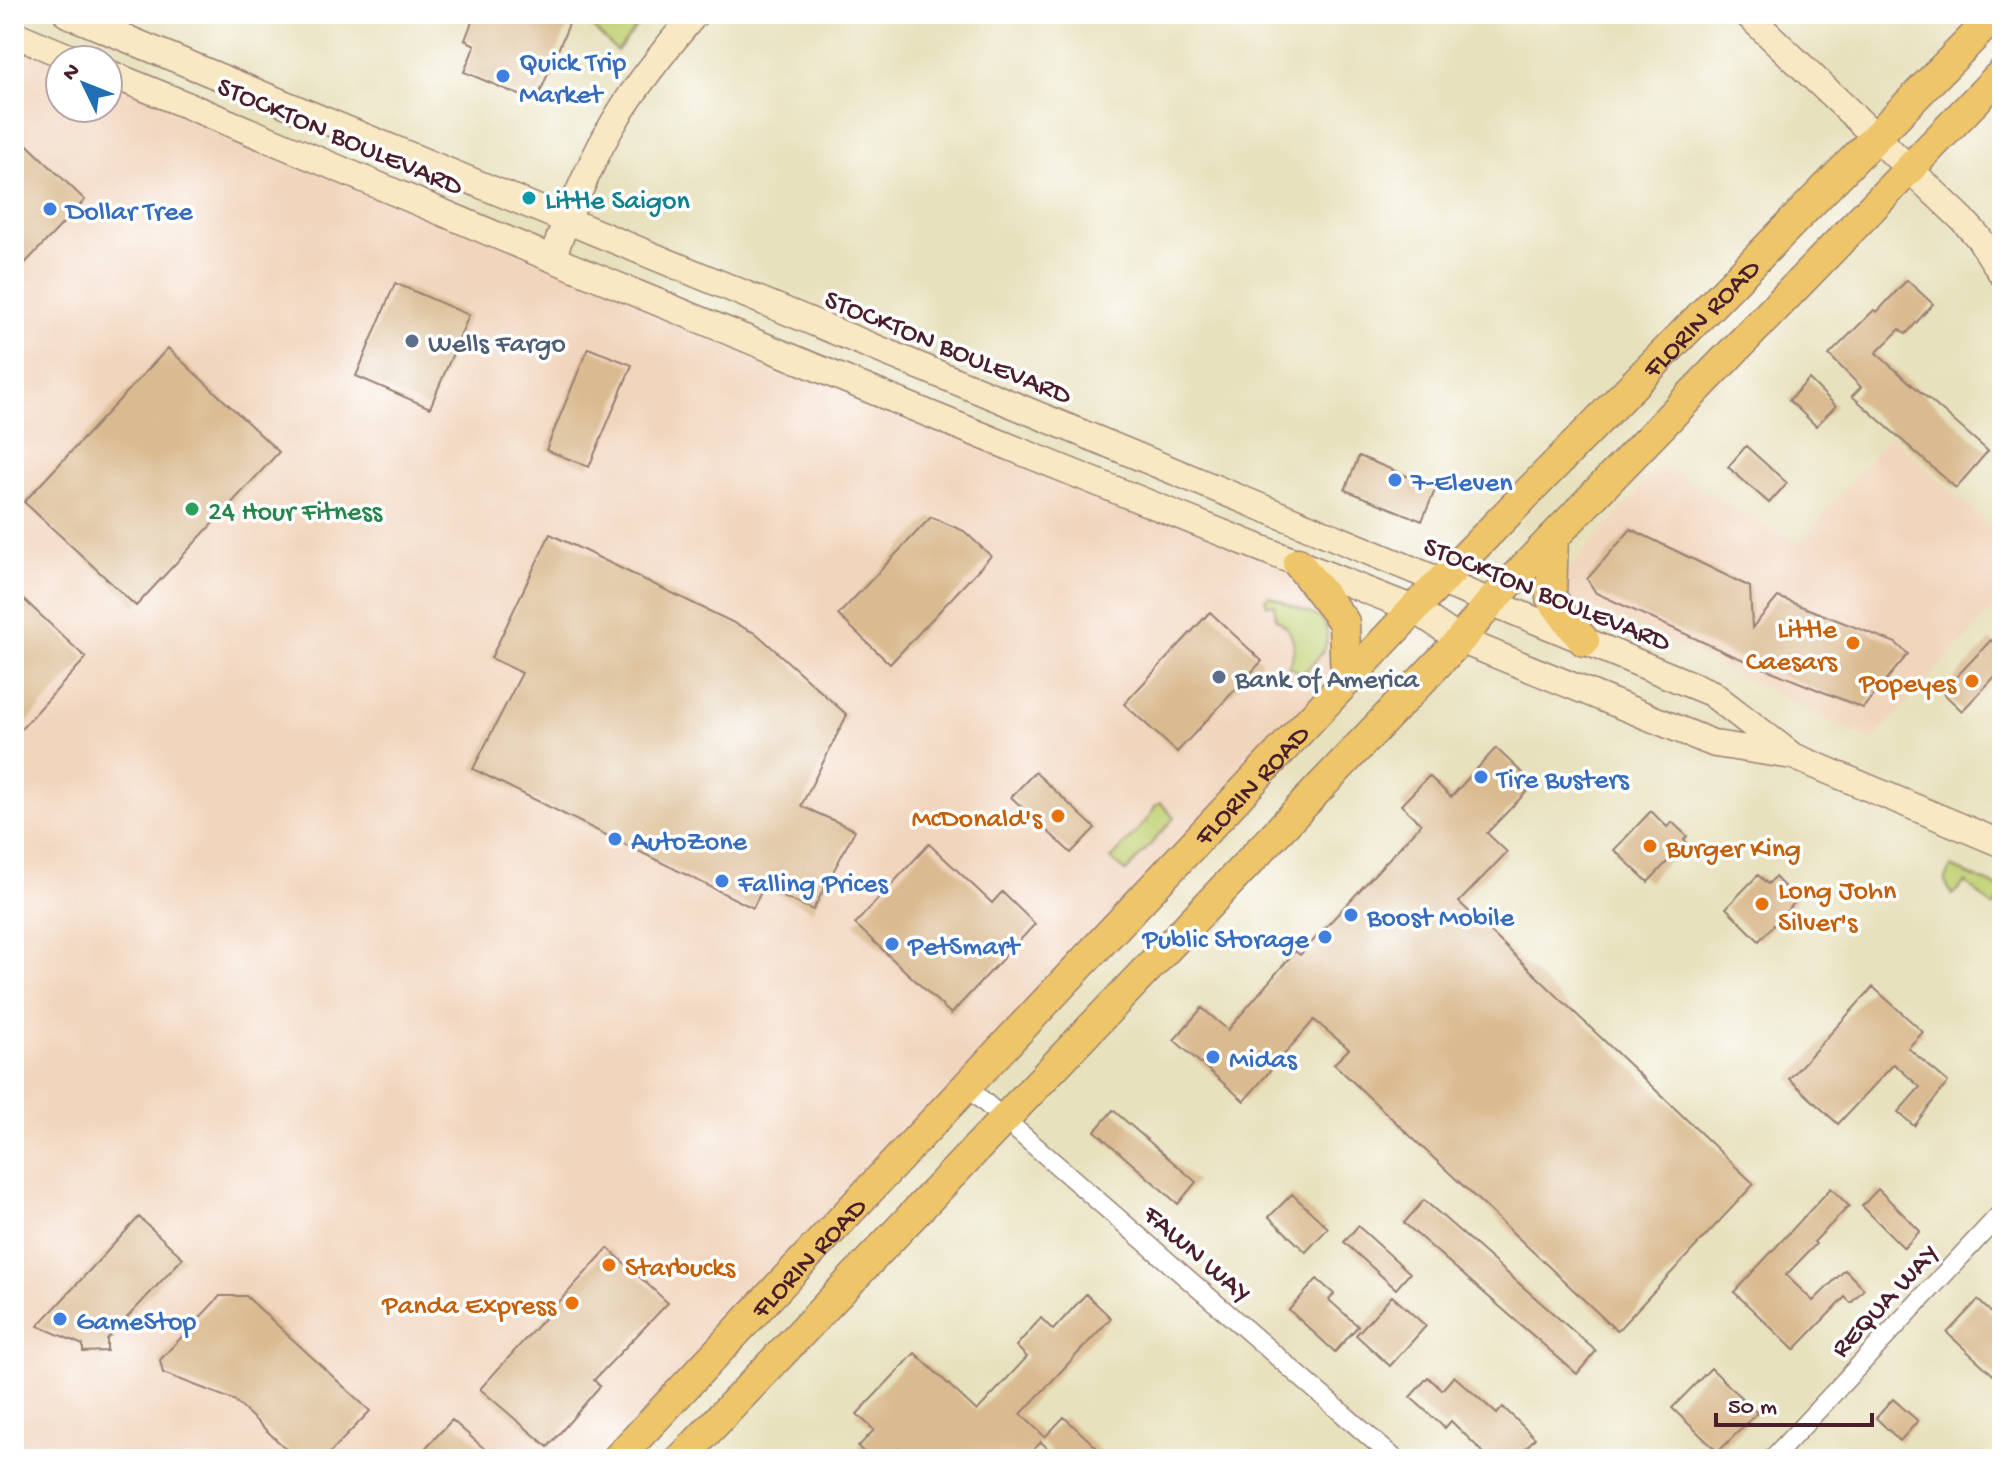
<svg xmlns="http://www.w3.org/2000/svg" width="2016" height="1473" viewBox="0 0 2016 1473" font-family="'Gochi Hand',sans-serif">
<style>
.built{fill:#f1d5bd}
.green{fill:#c0d073;stroke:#85784f;stroke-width:2}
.building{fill:#dabb91}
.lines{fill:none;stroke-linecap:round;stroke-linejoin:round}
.street-casing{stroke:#998074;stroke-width:21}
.secondary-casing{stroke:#998074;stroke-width:29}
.primary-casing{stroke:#998074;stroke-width:33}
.street{stroke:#fff;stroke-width:18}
.secondary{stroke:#f8e8c3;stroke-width:26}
.primary{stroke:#eec569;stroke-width:30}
.shop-dot{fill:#3f7fe0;stroke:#fff;stroke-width:3}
.culture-dot{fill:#0f9aa8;stroke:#fff;stroke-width:3}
.service-dot{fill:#5c6f8a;stroke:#fff;stroke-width:3}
.leisure-dot{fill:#2e9e5b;stroke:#fff;stroke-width:3}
.food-dot{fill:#e8710a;stroke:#fff;stroke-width:3}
.labels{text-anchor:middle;stroke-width:7;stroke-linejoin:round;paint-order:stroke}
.shop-label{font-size:28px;fill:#366cbe;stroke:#fff;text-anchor:start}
.street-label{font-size:28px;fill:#4a1f2b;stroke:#fff}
.culture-label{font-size:28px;fill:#0d838f;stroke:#fff;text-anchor:start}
.service-label{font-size:28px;fill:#4e5e75;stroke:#fff;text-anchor:start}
.leisure-label{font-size:28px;fill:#27864d;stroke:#fff;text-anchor:start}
.food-label{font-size:28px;fill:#c56008;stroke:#fff;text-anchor:end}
</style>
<rect width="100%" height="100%" fill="#fff"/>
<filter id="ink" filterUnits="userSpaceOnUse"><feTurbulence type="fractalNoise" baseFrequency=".0125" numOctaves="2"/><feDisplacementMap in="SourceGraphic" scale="16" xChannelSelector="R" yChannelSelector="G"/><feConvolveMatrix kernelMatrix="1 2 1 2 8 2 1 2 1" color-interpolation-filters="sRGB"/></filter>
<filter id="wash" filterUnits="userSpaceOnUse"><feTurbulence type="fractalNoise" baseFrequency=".006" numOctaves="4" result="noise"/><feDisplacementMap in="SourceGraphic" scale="32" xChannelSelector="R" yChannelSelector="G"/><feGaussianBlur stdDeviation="1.8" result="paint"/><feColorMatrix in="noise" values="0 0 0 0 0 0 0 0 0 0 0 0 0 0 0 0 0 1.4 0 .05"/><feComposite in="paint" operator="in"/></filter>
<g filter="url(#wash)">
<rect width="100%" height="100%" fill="#e8e1bd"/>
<!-- built -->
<path class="built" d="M14 34 60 60V108H108V73L1298 563 1344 622 1346 682 619 1459H14Z
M1890 435 2002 537V598L1872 741 1643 628 1572 600 1563 576 1660 466 1799 544Z"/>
<!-- green -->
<path class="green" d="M578 14H648L617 51Z
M1269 596 1321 618C1338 645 1316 660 1297 679V670L1288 667C1298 650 1295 629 1276 619L1274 605H1267L1265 600Z
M1161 803 1174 818 1126 872 1111 859 1147 820 1156 805Z
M1951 867 2002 889V898L1993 907 1966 882 1952 895 1945 882Z"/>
<g id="blocks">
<!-- building -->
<path class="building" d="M475 14H545L569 24 536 102 464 72 475 45 465 40Z
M14 132 85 200 14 275Z
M1907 280 1933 304 1906 334 1900 329 1876 353 1988 451 1956 488 1852 396 1861 387 1829 355 1874 310 1877 312Z
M395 283 469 315 430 408 356 376Z
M168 348 279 452 136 606 24 502Z
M588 348 632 365 589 467 546 450Z
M1809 379 1836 406 1816 426 1789 400Z
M1746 446 1787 483 1769 503 1728 467Z
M1359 456 1436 488 1422 521 1345 490Z
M931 517 964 531 991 556 890 664 838 615Z
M1631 529 1750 587 1752 628 1778 597 1896 643 1908 654 1863 708 1729 654 1596 593 1587 579Z
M550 534 757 634 847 715 801 806 855 830 813 910 763 888 753 908 473 769 522 673 491 658Z
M14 590 86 658 14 737Z
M1210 612 1262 661 1177 752 1124 704Z
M1991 640 2002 651V669L1962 711 1942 692Z
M1496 748 1534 784 1487 833 1507 852 1459 902 1754 1184 1617 1331 1334 1064 1349 1049 1314 1020 1244 1101 1174 1040 1202 1008 1228 1030 1295 951 1300 955 1421 824 1401 805 1429 776 1451 797Z
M1035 772 1095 828 1071 853 1011 797Z
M1651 811 1667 827 1672 822 1687 836 1684 840 1686 842 1648 882 1614 850Z
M929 844 992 903 1002 892 1035 924 951 1014 855 924Z
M1758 875 1768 884 1775 877 1797 900 1759 941 1726 908Z
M1873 987 1923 1032 1908 1048 1948 1082 1914 1126 1898 1112 1920 1087 1894 1064 1838 1124 1789 1079Z
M1113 1110 1196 1182 1178 1204 1095 1131Z
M1831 1188 1849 1206 1814 1242 1816 1244 1786 1275 1813 1301 1845 1270 1864 1289 1851 1303 1845 1297 1794 1350 1734 1292Z
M1878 1189 1920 1231 1904 1248 1862 1206Z
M1292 1194 1328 1228 1306 1252 1269 1217Z
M1424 1200 1596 1351 1577 1374 1404 1223Z
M139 1217 183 1258 107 1339V1351L83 1352V1345L38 1326Z
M1358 1226 1410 1273 1396 1289 1344 1242Z
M608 1248 668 1303 594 1380 600 1386 548 1447 480 1389Z
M1317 1279 1334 1294 1329 1300 1358 1326 1335 1352 1289 1310Z
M1086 1294 1111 1318 1021 1414 1045 1437 1064 1417 1109 1459H1059L1041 1442 1025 1459H910L899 1449 889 1459H871L858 1447 874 1430 857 1414 915 1353 977 1411 1027 1357 1016 1346 1041 1318 1053 1330Z
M220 1296H246L370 1411 324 1459H297L234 1400 163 1373 160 1360Z
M1392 1296 1426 1326 1390 1366 1356 1335Z
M1978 1300 2002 1323V1383L1947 1333Z
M1711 1368 1757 1413 1718 1452 1672 1408Z
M1454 1376 1497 1414 1503 1407 1535 1438 1527 1447 1539 1459H1490L1451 1421 1445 1428 1410 1397 1428 1377 1442 1390Z
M1893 1399 1918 1421 1900 1441 1876 1418Z
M452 1420 496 1459H415Z"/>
</g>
</g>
<g filter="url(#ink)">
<use href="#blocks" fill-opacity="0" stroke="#998074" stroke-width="2"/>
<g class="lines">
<!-- street casing -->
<g class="street-casing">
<path id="street" d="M967 1087 1395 1459
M1772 1459 2002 1212"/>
</g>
<!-- secondary casing -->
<g class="secondary-casing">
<path id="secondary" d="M67 14 1711 693 1790 754
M1747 14 1962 219 1979 238 2002 274
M14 34 76 60
M108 73C257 133 405 197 553 259 839 377 1126 496 1414 609L1460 640 1715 744 1793 756 2002 844
M552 258C569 213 592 158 617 117 640 80 667 47 695 14"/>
</g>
<!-- primary casing -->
<g class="primary-casing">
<g id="primary">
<path d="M1553 538 1551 598 1584 641"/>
<path d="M1298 563 1344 622 1346 682"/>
<path id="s1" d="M617 1459 1414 609 1996 14"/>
<path d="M681 1459 1460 640 1490 603 2002 73"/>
</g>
</g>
<!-- street -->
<use href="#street" class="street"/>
<!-- secondary -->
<use href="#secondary" class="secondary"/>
<!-- primary -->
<use href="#primary" class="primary"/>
</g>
</g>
<!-- markers -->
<g class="shop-dot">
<circle cx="503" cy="76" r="8"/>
<circle cx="50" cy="209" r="8"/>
<circle cx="1395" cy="480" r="8"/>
<circle cx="1481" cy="777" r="8"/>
<circle cx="615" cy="839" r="8"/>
<circle cx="722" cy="881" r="8"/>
<circle cx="1351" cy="915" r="8"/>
<circle cx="1325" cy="937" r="8"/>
<circle cx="892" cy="944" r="8"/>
<circle cx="1213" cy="1057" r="8"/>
<circle cx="60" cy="1319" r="8"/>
</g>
<circle class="culture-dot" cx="529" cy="198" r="8"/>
<g class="service-dot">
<circle cx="412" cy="341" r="8"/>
<circle cx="1219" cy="677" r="8"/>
</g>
<circle class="leisure-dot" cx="192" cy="509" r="8"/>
<g class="food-dot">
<circle cx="1853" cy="643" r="8"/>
<circle cx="1972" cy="681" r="8"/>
<circle cx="1058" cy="816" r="8"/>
<circle cx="1650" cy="846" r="8"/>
<circle cx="1762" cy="904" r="8"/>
<circle cx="609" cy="1265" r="8"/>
<circle cx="572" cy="1303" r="8"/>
</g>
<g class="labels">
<!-- shop labels -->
<g class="shop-label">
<text x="519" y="70">Quick Trip<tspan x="519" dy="32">Market</tspan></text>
<text x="66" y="219">Dollar Tree</text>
<text x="1411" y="490">7-Eleven</text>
<text x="1497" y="787">Tire Busters</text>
<text x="631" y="849">AutoZone</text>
<text x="738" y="891">Falling Prices</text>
<text x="1367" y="925">Boost Mobile</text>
<text x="1309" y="947" text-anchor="end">Public Storage</text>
<text x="908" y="954">PetSmart</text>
<text x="1229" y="1067">Midas</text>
<text x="76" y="1329">GameStop</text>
</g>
<!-- street labels -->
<g class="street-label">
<text transform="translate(341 134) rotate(23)" y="10">STOCKTON BOULEVARD</text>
<text dy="10" stroke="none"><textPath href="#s1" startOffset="1574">FLORIN ROAD</textPath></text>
<text transform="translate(949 345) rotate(22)" y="10">STOCKTON BOULEVARD</text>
<text transform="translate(1548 592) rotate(22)" y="10">STOCKTON BOULEVARD</text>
<text dy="10" stroke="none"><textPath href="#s1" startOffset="926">FLORIN ROAD</textPath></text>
<text transform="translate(1199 1252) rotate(41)" y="10">FAWN WAY</text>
<text dy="10" stroke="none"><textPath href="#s1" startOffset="278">FLORIN ROAD</textPath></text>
<text transform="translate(1883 1299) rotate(-47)" y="10">REQUA WAY</text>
</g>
<!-- culture labels -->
<g class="culture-label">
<text x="545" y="208">Little Saigon</text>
</g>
<!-- service labels -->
<g class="service-label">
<text x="428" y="351">Wells Fargo</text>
<text x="1235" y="687">Bank of America</text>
</g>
<!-- leisure labels -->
<g class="leisure-label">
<text x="208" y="519">24 Hour Fitness</text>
</g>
<!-- food labels -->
<g class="food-label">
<text x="1837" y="637">Little<tspan x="1837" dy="32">Caesars</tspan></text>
<text x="1956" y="691">Popeyes</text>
<text x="1042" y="826">McDonald's</text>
<text x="1666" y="856" text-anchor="start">Burger King</text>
<text x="1778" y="898" text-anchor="start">Long John<tspan x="1778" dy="32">Silver's</tspan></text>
<text x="625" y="1275" text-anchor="start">Starbucks</text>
<text x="556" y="1313">Panda Express</text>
</g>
</g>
<!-- margin -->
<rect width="2016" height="1473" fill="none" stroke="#fff" stroke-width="48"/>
<!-- north arrow -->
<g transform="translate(84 84) rotate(313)"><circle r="38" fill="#ffffff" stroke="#b7a5aa" stroke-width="2"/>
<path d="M0-6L14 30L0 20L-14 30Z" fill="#1f6fb2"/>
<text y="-12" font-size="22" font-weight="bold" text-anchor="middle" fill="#4a1f2b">N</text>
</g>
<!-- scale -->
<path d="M1716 1413v12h156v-12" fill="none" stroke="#4a1f2b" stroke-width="4"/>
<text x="1728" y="1413" font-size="24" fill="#4a1f2b" stroke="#ffffff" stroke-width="6" paint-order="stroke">50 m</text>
</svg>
